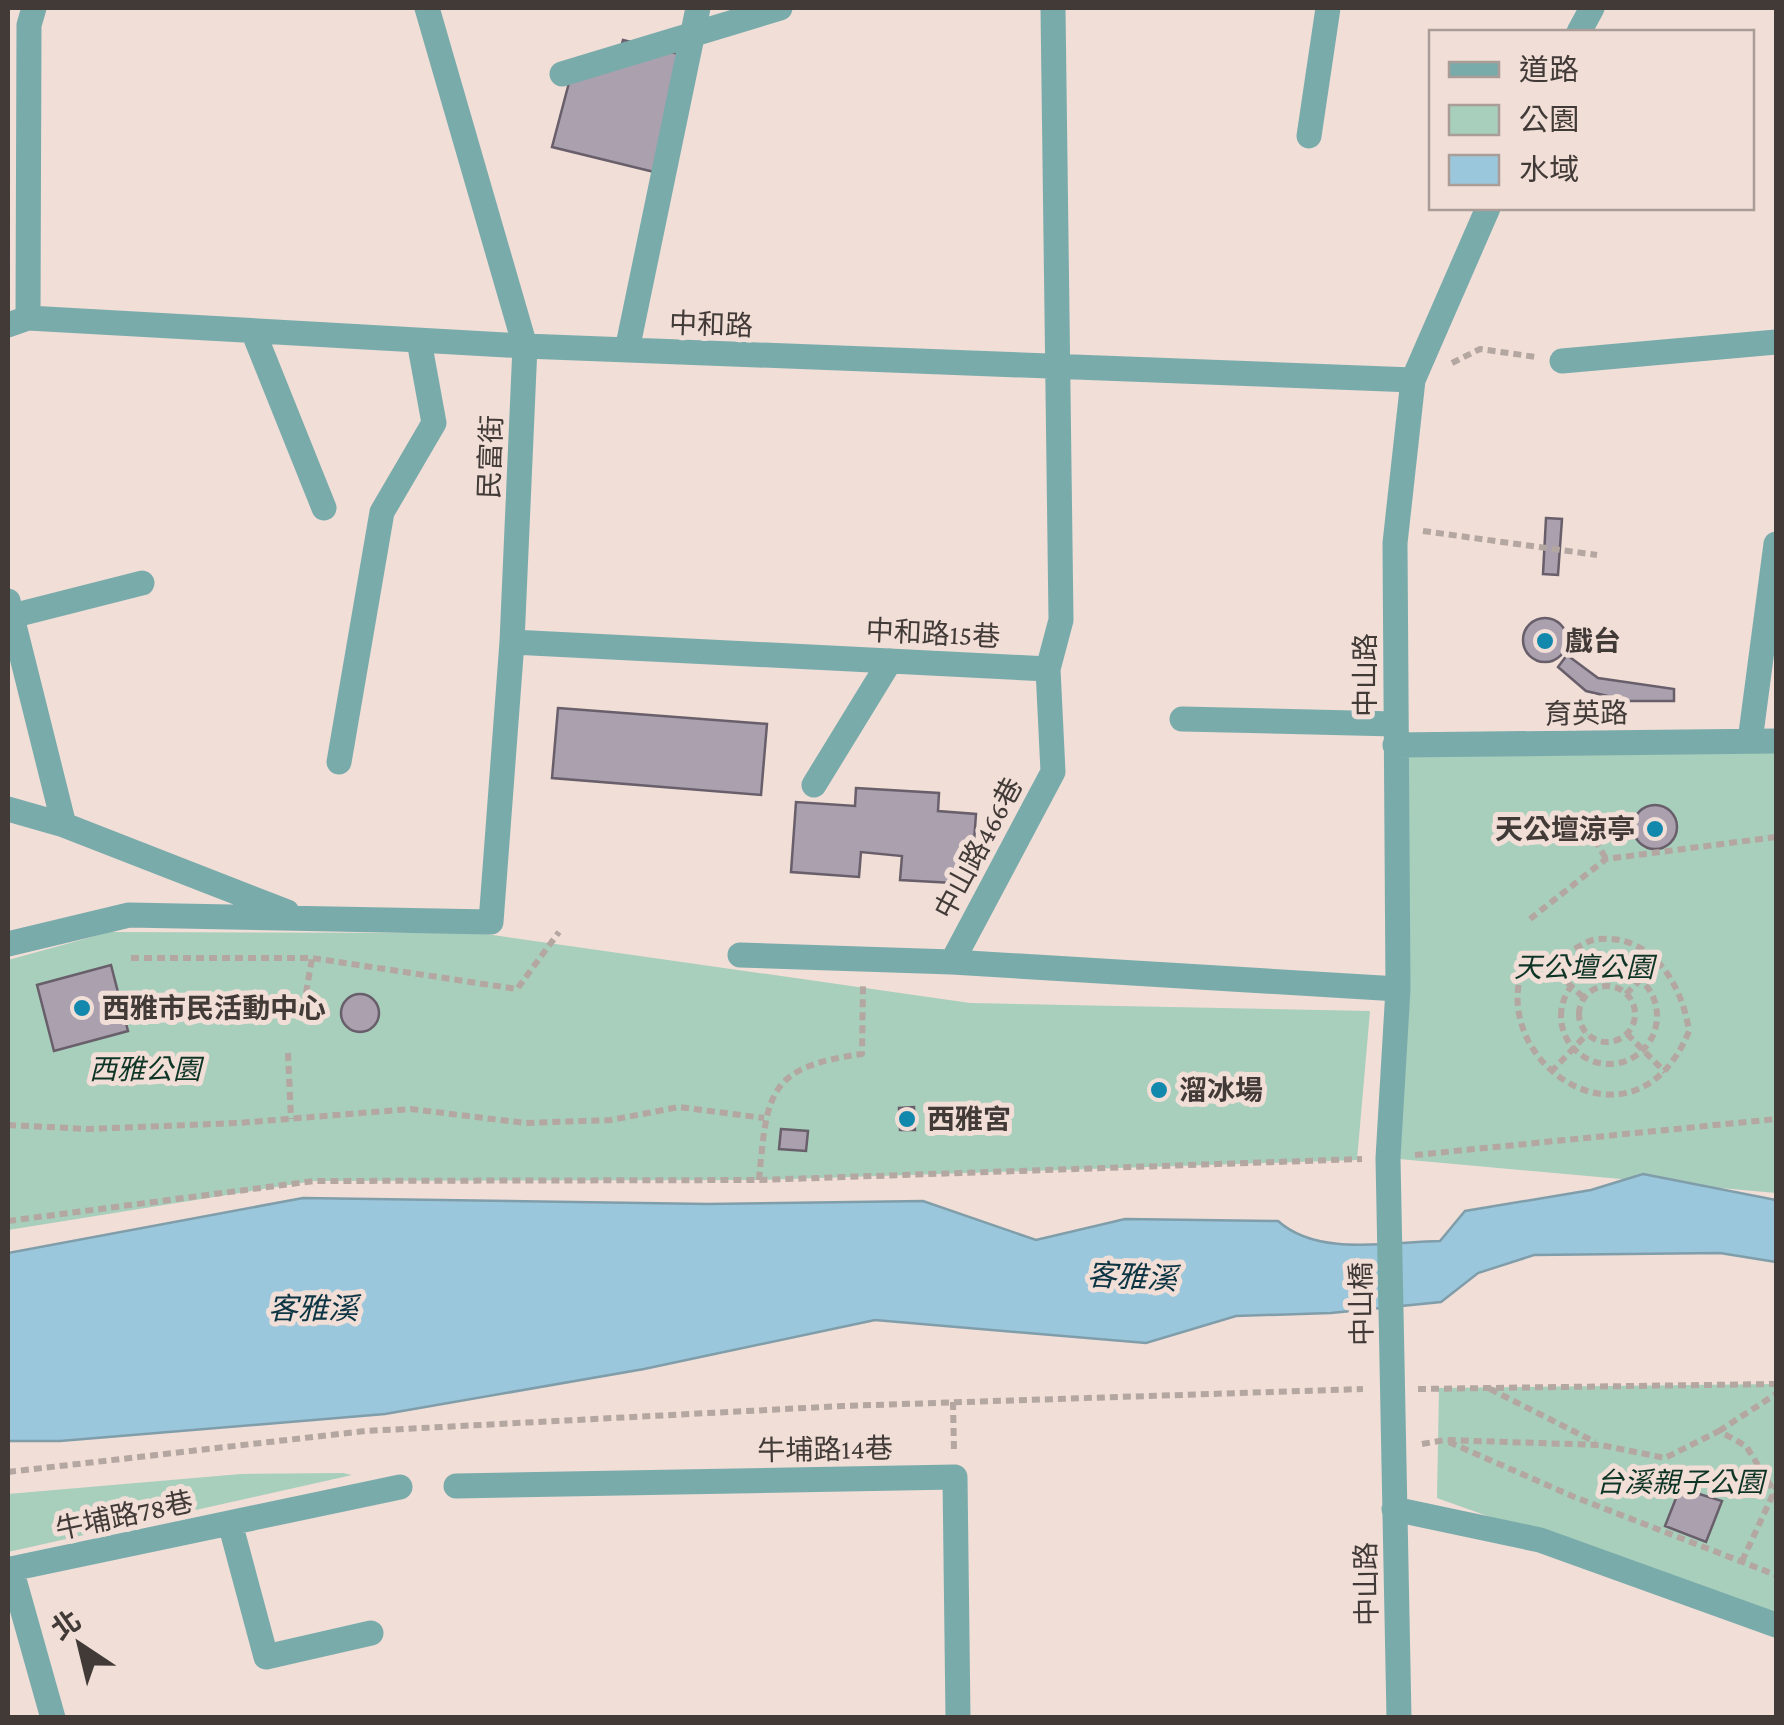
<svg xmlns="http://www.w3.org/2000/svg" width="1784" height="1725" viewBox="0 0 1784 1725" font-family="'Crimson Pro','Noto Sans TC',serif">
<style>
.green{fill:#a8cebc}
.water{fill:#9bc7dc;stroke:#809daa;stroke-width:2.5}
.building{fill:#aaa0ae;stroke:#685f6b;stroke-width:2.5}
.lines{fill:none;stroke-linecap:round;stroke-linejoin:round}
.path{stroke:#b4a6a0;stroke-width:6;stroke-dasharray:8 5;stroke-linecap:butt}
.minor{stroke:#7aabab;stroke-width:25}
.poi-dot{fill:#1388ad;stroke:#f0ded7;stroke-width:4}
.labels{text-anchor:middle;stroke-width:10;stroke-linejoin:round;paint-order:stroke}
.street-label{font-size:28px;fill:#413a37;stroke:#f0ded7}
.poi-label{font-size:28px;font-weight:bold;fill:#413a37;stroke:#f0ded7;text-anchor:start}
.park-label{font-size:28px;font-style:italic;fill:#0d3425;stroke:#f0ded7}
.water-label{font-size:30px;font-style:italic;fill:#0c3443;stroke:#f0ded7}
</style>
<rect width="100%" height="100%" fill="#f0ded7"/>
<!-- green -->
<path class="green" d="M1395 745 1776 750V1193L1388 1158Z
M110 932 479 933 970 1003 1370 1011 1357 1160 759 1180 314 1181 8 1230V960Z
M1776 1384V1619L1437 1498 1439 1388Z
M343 1473 352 1475 8 1552V1494L241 1474Z"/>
<!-- water -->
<path class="water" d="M1643 1174 1776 1200V1262L1720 1253 1534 1255 1478 1273 1441 1302 1331 1313 1236 1316 1146 1343 875 1320 644 1369 385 1414 60 1441H8V1253L303 1198 708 1204 923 1201 1036 1240 1125 1219 1278 1221C1318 1257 1389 1242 1440 1241L1465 1211 1591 1190Z"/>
<!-- building -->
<path class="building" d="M623 40 683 55 654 172 552 147 575 60 618 59Z
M1546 518 1562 519 1558 575 1543 574Z
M1523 640a22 22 0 1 1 44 0a22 22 0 1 1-44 0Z
M1567 655 1598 678 1674 689V701H1629L1586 691 1558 667Z
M558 708 767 724 761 795 552 778Z
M856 788 939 793 938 811 976 814 971 884 900 880 902 856 861 852 859 877 791 872 796 802 855 806Z
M1633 827a22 22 0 1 1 44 0a22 22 0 1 1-44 0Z
M111 965 128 1031 54 1051 37 985Z
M341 1013a19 19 0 1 1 38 0a19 19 0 1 1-38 0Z
M914 1107 915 1130H900L899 1108Z
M781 1129 808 1131 806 1151 779 1149Z
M1680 1488 1722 1501 1706 1542 1665 1526Z"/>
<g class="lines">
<!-- path -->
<path class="path" d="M1452 363 1480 349 1536 357
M1423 531 1597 555
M1582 817 1606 859
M1530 919 1606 859 1776 837
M131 958H312L517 989 559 932
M1526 960C1480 1061 1635 1165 1689 1031 1682 984 1652 934 1598 939 1586 940 1573 951 1562 956
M1561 1016a48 48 0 1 1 96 0a48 48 0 1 1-96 0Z
M1558 974 1584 998
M1579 1014a28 28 0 1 1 56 0a28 28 0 1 1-56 0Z
M306 993 312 958
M1626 994 1660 960
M1627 1034 1665 1072
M288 1053 291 1119
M1551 1072 1587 1034
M8 1125 88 1129 238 1123 411 1109 525 1123 611 1120 679 1107 764 1118
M1415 1155 1776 1119
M759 1180C767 1092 768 1067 862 1054L863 985
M8 1221 314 1181 759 1180 1362 1159
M1418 1389 1776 1384
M1490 1389 1595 1442
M953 1402 954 1451
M1719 1431 1776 1394
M1449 1442 1572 1496 1776 1575
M1422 1444 1445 1440 1601 1445 1665 1458 1719 1431 1746 1446 1776 1494
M8 1472 365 1431 843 1406 1363 1389
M1742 1561 1776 1488"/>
<!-- minor -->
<path class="minor" d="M1579 32 1592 8
M562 74 780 8
M1309 136 1328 8
M28 318 29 25 34 8
M8 325 28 318 525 346 1413 380
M253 331 324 508
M627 350 698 8
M1562 361 1776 342
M8 601 64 825 287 912
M8 617 142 583
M512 642 1048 669
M1182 719 1395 724
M1750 741 1776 544
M1395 745 1776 741
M339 762 382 512 434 423 419 341
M814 785 890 661
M8 809 64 825
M8 944 129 915 491 922 512 642 525 346 427 8
M740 955 952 962 1398 989
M952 962 1053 772 1048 669 1061 620 1053 8
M456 1486 955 1477 958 1718
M1394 1509 1540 1540 1776 1625
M230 1523 266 1657 371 1633
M53 1718 11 1569 400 1487
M1399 1718 1388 1158 1398 989 1395 543 1413 380 1488 208"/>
</g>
<!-- markers -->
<g class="poi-dot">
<circle cx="1545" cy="641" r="10"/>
<circle cx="1655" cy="829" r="10"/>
<circle cx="82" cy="1008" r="10"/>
<circle cx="1159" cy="1090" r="10"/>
<circle cx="907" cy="1119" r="10"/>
</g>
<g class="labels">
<!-- street labels -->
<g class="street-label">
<text transform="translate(711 324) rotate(2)" y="10">中和路</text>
<text transform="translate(490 457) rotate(-88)" y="10">民富街</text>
<text transform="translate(933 633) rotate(3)" y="10">中和路15巷</text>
<text transform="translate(1365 675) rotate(-90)" y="10">中山路</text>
<text transform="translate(1586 713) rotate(-1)" y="10">育英路</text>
<text transform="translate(978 848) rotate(-62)" y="10">中山路466巷</text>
<text transform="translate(1361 1304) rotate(-91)" y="10">中山橋</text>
<text transform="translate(825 1449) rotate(-1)" y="10">牛埔路14巷</text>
<text transform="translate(124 1515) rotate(-12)" y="10">牛埔路78巷</text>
<text transform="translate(1366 1584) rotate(-91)" y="10">中山路</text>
</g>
<!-- poi labels -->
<g class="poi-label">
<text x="1565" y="651">戲台</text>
<text x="1635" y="839" text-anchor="end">天公壇涼亭</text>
<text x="102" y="1018">西雅市民活動中心</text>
<text x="1179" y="1100">溜冰場</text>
<text x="927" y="1129">西雅宮</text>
</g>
<!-- park labels -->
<g class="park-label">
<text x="1584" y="977">天公壇公園</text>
<text x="145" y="1079">西雅公園</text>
<text x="1680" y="1492">台溪親子公園</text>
</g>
<!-- water labels -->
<g class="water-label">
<text transform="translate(1132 1277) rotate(3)" y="10">客雅溪</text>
<text x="313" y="1319">客雅溪</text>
</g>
</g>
<!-- border -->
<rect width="1784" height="1725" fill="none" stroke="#413a37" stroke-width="20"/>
<!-- legend -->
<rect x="1429" y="30" width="325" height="180" fill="#f0ded7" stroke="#aa9c97" stroke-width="2.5"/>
<rect x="1449" y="62" width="50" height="15" fill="#7aabab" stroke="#aa9c97" stroke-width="2.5"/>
<text x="1519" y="80" font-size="30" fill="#413a37">道路</text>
<rect x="1449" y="105" width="50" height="30" fill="#a8cebc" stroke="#aa9c97" stroke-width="2.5"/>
<text x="1519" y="130" font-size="30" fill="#413a37">公園</text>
<rect x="1449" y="155" width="50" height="30" fill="#9bc7dc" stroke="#aa9c97" stroke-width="2.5"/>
<text x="1519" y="180" font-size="30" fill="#413a37">水域</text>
<!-- north arrow -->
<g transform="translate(80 1645) rotate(325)" stroke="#f0ded7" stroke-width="8" paint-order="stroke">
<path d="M0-8L18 38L0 25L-18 38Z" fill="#413a37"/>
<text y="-15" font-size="28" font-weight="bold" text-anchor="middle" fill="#413a37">北</text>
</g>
</svg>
